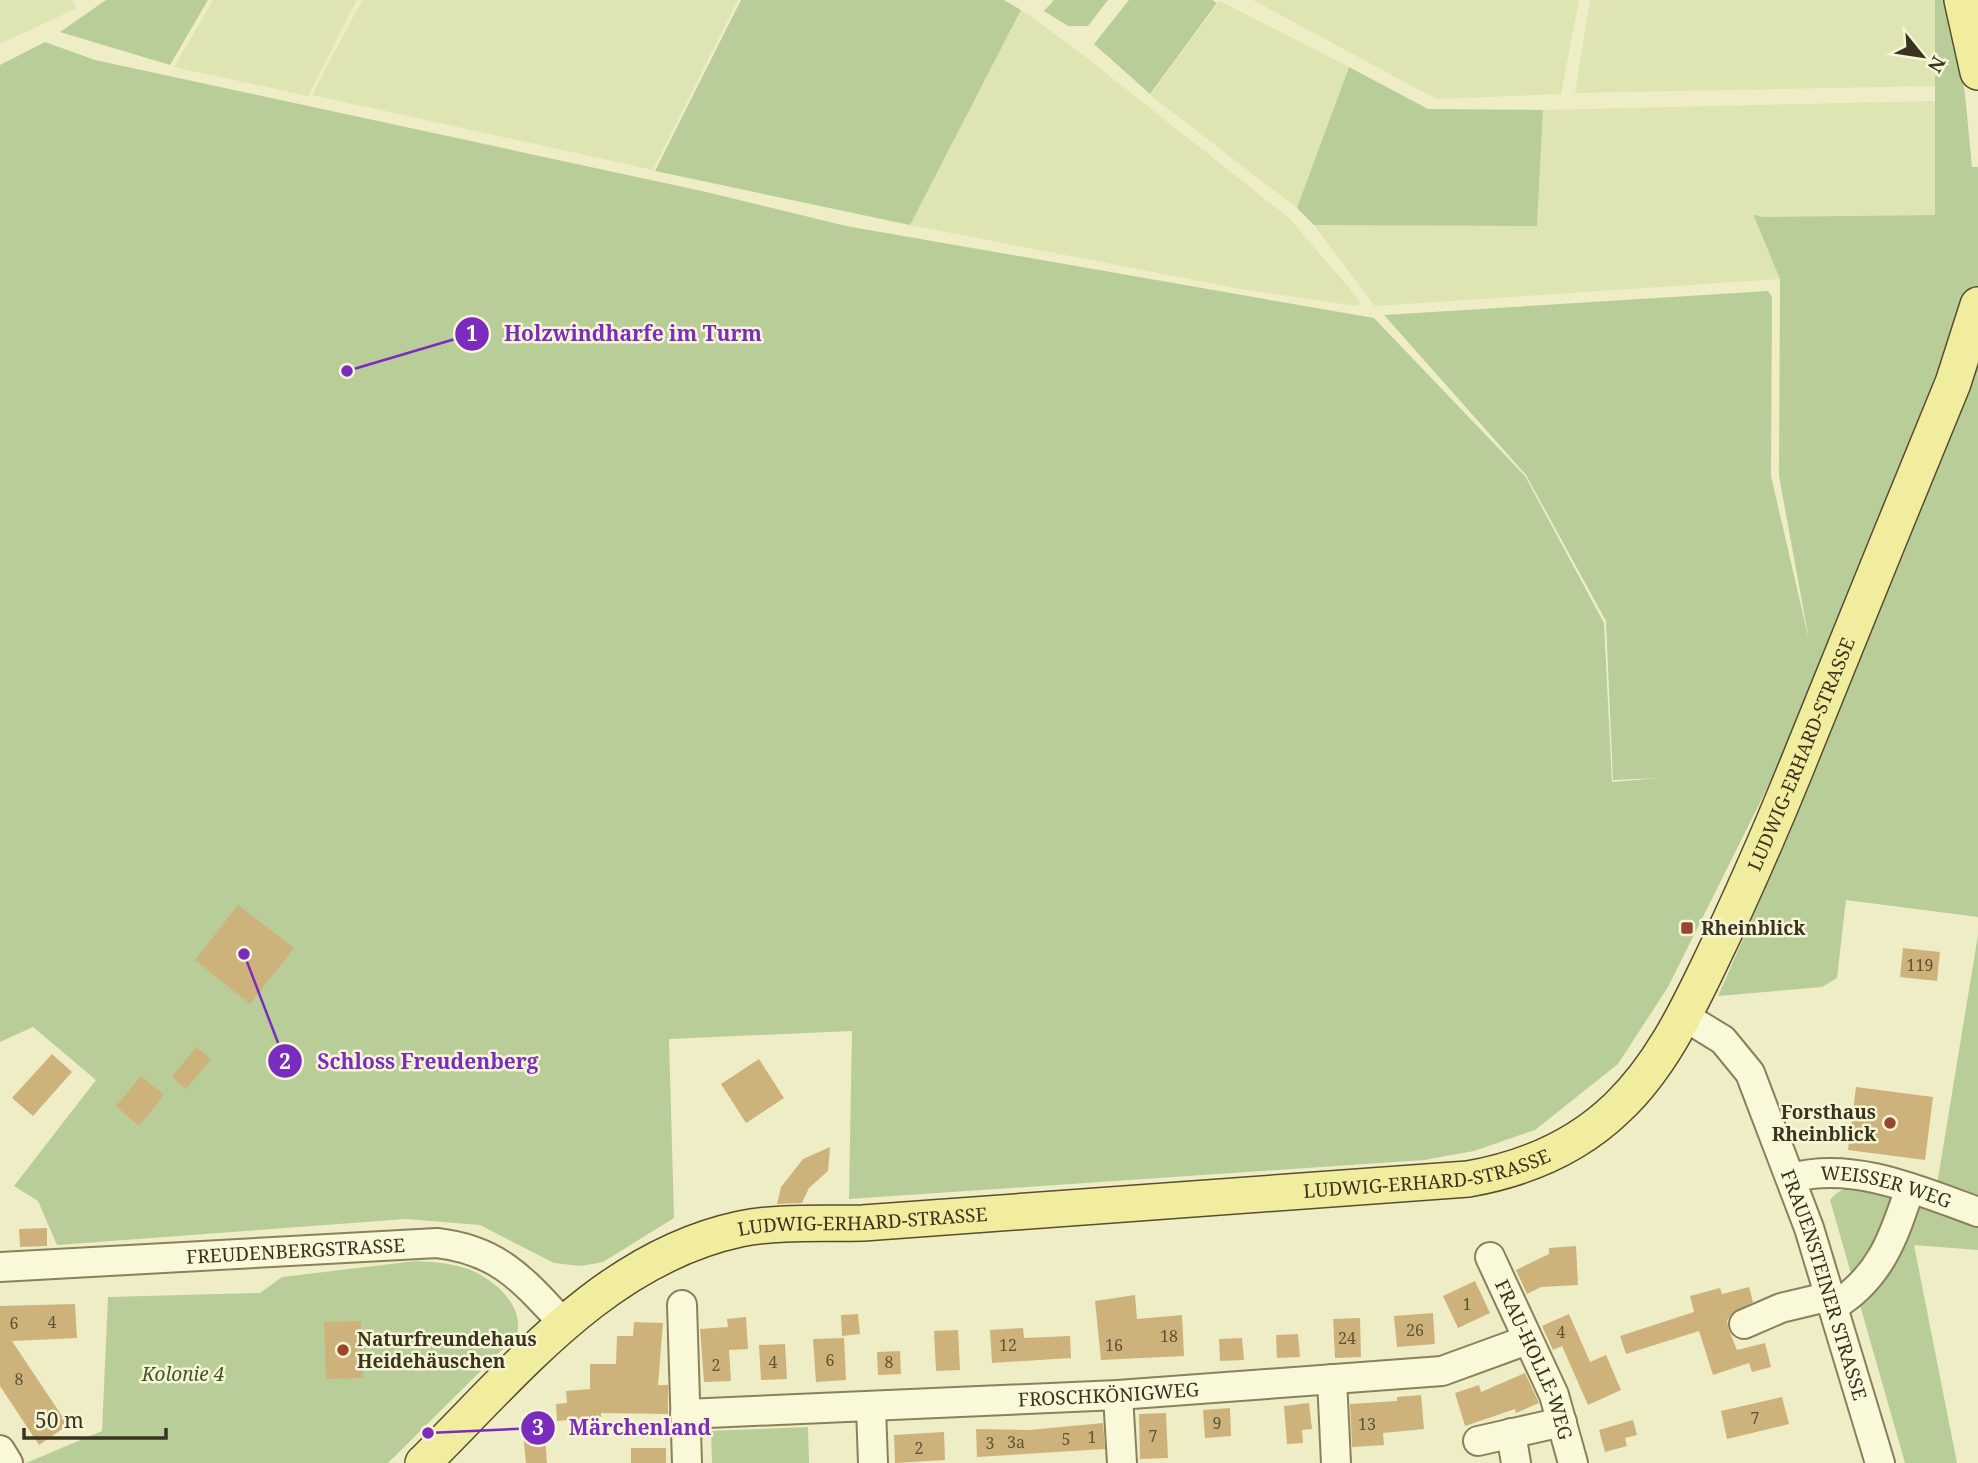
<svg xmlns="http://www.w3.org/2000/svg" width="1978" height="1463" viewBox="0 0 1978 1463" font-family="'Noto Serif',serif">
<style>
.farmland{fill:#dfe4b3}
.green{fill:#b9cd99}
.building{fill:#cdb37b}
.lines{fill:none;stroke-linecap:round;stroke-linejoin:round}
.minor-casing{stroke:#8a815b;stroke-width:32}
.major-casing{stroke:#584d2f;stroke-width:38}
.minor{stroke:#f9f8d9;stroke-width:28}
.major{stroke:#f1ed9e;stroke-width:35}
.poi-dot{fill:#99472b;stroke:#f6f5d5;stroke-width:2.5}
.labels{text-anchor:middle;stroke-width:5;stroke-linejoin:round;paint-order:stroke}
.number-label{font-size:16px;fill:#5f5336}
.street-label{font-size:19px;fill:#3a331f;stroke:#f6f5d5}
.poi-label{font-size:19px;font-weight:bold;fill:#3a331f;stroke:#f6f5d5;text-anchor:start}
.park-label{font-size:19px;font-style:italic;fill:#3d5726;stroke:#f6f5d5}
.leader{fill:none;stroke:#7b2cbf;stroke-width:2.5}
.callout-dot{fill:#7b2cbf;stroke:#f6f5d5;stroke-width:2.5}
.mark-label{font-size:21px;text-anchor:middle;font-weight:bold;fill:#fff}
.callout-label{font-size:21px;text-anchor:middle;font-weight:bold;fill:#7b2cbf;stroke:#f6f5d5;stroke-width:5;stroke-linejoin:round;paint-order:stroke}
</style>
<rect width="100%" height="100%" fill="#efedc6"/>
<!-- farmland -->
<path class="farmland" d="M0 0H72L77 8 0 44Z
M213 0H357L308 96 174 67Z
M362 0H738L653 170 312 95Z
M1253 0H1579L1561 94 1436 99Z
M1590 0H1935L1936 86 1575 93Z
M1220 1 1349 67 1297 208 1150 95Z
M1021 10 1069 44 1289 218 1356 296 1360 302 1357 306 1241 289 910 225Z
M1936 101 1935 215 1763 217 1741 208 1753 214 1780 279 1375 306 1314 225 1537 226 1543 110Z"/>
<!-- green -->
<path class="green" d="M106 0H208L170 65 60 32Z
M741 0H1004L1021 10 910 225 655 171Z
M1054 0H1108L1088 26H1068L1044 11Z
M1129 0H1212L1217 3 1150 94 1094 44Z
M1935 0H1949L1965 94 1972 167H1978V917L1846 900 1837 978 1822 987 1718 996 1791 830 1847 678 1814 694 1668 987 1618 1064 1535 1130 1474 1151 1424 1160 849 1199 852 1031 669 1039 674 1218 603 1262 581 1266 554 1263 480 1225 406 1219 57 1245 38 1201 14 1186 96 1080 33 1027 0 1042V65L45 42 95 60 702 191 846 226 1374 318 1525 476 1604 623 1612 782 1659 778 1613 780 1606 621 1526 475 1384 315 1768 291 1772 297 1771 476 1809 640 1779 476 1780 279 1753 214 1763 217 1935 215Z
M1349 67 1428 109 1543 110 1537 226 1314 225 1297 208Z
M1978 935V1250L1914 1245 1957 1463H1905L1830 1200C1852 1170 1904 1199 1933 1209Z
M416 1261C433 1262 449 1263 465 1268 491 1276 527 1306 516 1336L388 1463H26L102 1431 108 1297 260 1293 282 1277Z
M808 1427 809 1463H712L711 1431Z"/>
<!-- building -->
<path class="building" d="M238 905 294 948 250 1004 195 960Z
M1903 948 1940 952 1937 981 1900 977Z
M196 1047 211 1059 186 1089 172 1077Z
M52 1054 72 1072 33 1116 12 1098Z
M759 1059 784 1098 746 1123 721 1084Z
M141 1076 164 1095 139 1126 116 1106Z
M1856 1087 1933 1097 1925 1160 1848 1150Z
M830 1147 828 1171 809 1188 802 1203 777 1204 781 1187 803 1159Z
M47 1228V1246L20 1247 19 1229Z
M1576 1246 1578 1285 1541 1287 1527 1294 1516 1270 1549 1254V1248Z
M1475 1281 1490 1313 1458 1328 1443 1296Z
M1749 1287 1753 1302 1731 1314 1727 1321 1729 1330 1737 1350 1765 1343 1771 1367 1752 1372 1749 1363 1713 1375 1699 1331 1626 1354 1620 1336 1694 1312 1690 1296 1720 1288 1722 1294Z
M1135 1295 1137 1319 1182 1315 1184 1356 1101 1360 1095 1301Z
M75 1304 77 1338 12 1341 68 1425 39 1445 0 1386V1306Z
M1433 1313 1435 1344 1397 1347 1394 1316Z
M858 1314 860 1334 842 1336 841 1315Z
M1569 1314 1590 1362 1606 1355 1621 1390 1588 1405 1562 1346 1553 1350 1542 1326Z
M746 1317 748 1349 729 1350 731 1381 704 1382 700 1329 728 1327 727 1319Z
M1360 1318 1361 1357 1335 1358 1333 1319Z
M361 1321 363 1378 326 1379 324 1322Z
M634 1322 663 1323 658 1385H668V1414L601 1413V1417L557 1421 556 1404 567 1403 566 1391 590 1389V1364H616L617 1336H633Z
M1023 1328 1024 1338 1070 1336 1071 1358 992 1363 990 1330Z
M958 1330 960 1370 936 1371 934 1331Z
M1298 1334 1300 1357 1277 1358 1276 1335Z
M844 1338 846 1380 816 1382 813 1339Z
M1242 1338 1244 1360 1220 1361 1219 1339Z
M785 1344 787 1379 761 1380 759 1345Z
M900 1351 901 1374 878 1375 877 1352Z
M1525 1373 1539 1403 1516 1413 1515 1409 1465 1426 1455 1393 1479 1385 1481 1392Z
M1421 1395 1424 1429 1383 1433 1384 1445 1352 1447 1350 1404 1397 1401V1397Z
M1782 1397 1789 1424 1727 1439 1721 1411Z
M1309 1403 1312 1429 1302 1430 1303 1443 1287 1444 1284 1406Z
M1230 1408 1231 1436 1205 1438 1203 1410Z
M1166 1413 1168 1458 1140 1459 1139 1414Z
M1633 1420 1637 1435 1625 1438 1627 1446 1605 1452 1599 1430Z
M544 1422 547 1463H526L522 1424Z
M1103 1423 1105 1449 977 1457 976 1429 1029 1430Z
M944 1432 945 1460 895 1463 894 1435Z
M631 1448H666V1463H631Z"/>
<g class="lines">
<!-- minor casing -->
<g class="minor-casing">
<g id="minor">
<path id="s1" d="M1684 1016 1723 1040 1750 1073 1809 1228 1880 1463"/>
<path id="s2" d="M1792 1178C1853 1161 1920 1191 1978 1212"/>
<path id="s3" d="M1490 1257 1554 1395 1573 1463"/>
<path id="s4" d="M0 1267 437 1243C499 1250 524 1281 564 1324"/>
<path d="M682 1305 687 1463"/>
<path d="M1834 1306C1880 1278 1894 1237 1910 1188"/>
<path d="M1744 1324 1781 1308 1831 1296"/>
<path d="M1332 1379 1336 1463"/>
<path d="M1118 1395 1122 1463"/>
<path d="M871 1408 873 1463"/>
<path id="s5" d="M685 1414 1118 1395 1442 1371 1527 1340"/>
<path d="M1511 1433 1516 1463"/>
<path d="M1478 1441 1562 1422"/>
<path d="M0 1450 8 1463"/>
</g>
</g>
<!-- major casing -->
<g class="major-casing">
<g id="major">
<path d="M1962 0 1978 72"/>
<path id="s6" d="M423 1463C517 1370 605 1258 740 1229 780 1221 822 1224 863 1223L1468 1179C1525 1169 1576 1148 1618 1107 1659 1068 1685 1015 1709 965 1740 901 1768 837 1795 771 1847 642 1900 512 1953 383L1978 305"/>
</g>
</g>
<!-- minor -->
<use href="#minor" class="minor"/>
<!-- major -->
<use href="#major" class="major"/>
</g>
<!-- markers -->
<g class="poi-dot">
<rect x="1680" y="921" width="14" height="14" rx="3.5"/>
<circle cx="1890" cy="1123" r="7"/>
<circle cx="343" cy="1350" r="7"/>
</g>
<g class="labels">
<!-- number labels -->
<g class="number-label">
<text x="1920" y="971">119</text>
<text x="1467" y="1310">1</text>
<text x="52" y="1328">4</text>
<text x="14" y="1329">6</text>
<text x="1415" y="1336">26</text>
<text x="1561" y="1338">4</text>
<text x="1169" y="1342">18</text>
<text x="1347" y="1344">24</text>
<text x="1008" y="1351">12</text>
<text x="1114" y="1351">16</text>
<text x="830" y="1366">6</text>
<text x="773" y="1368">4</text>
<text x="889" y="1368">8</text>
<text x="716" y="1371">2</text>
<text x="19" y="1385">8</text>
<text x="1755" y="1424">7</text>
<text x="1217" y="1429">9</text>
<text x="1367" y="1430">13</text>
<text x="1153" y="1442">7</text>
<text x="1092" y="1443">1</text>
<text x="1066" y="1445">5</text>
<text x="1016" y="1448">3a</text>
<text x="990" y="1449">3</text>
<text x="919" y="1454">2</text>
</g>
<!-- street labels -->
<g class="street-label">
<text dy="7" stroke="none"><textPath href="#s6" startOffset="1699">LUDWIG-ERHARD-STRASSE</textPath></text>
<text dy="7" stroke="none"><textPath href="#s6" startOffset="1090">LUDWIG-ERHARD-STRASSE</textPath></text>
<text dy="7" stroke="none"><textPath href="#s2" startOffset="96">WEISSER WEG</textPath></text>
<text dy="7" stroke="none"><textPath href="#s6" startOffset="523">LUDWIG-ERHARD-STRASSE</textPath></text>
<text dy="7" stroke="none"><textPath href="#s4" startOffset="296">FREUDENBERGSTRASSE</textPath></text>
<text dy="7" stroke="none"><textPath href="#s1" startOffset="313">FRAUENSTEINER STRASSE</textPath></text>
<text dy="7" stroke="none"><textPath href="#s3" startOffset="112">FRAU-HOLLE-WEG</textPath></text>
<text dy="7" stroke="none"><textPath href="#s5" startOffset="424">FROSCHKÖNIGWEG</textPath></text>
</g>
<!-- poi labels -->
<g class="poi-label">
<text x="1701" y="935">Rheinblick</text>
<text x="1876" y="1119" text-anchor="end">Forsthaus<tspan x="1876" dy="22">Rheinblick</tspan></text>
<text x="357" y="1346">Naturfreundehaus<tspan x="357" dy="22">Heidehäuschen</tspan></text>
</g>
<!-- park labels -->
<g class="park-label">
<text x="183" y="1381">Kolonie 4</text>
</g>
</g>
<!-- callouts -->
<path class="leader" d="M347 371L472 334M244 954L285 1061M428 1433L538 1428"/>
<g class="callout-dot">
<circle cx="347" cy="371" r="7"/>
<circle cx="244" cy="954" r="7"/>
<circle cx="428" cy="1433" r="7"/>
<circle cx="472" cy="334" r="18"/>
<circle cx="285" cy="1061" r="18"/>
<circle cx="538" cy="1428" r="18"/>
</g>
<g class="mark-label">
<text x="472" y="341">1</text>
<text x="285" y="1069">2</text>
<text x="538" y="1435">3</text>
</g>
<g class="callout-label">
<text x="633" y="341">Holzwindharfe im Turm</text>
<text x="428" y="1069">Schloss Freudenberg</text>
<text x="640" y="1435">Märchenland</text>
</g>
<!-- north arrow -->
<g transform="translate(1922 56) rotate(120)" stroke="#f6f5d5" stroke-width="5" paint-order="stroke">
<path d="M0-5L12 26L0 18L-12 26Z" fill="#3a331f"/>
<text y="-10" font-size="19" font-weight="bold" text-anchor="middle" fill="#3a331f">N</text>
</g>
<!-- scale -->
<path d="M24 1428v10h142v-10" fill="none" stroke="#3a331f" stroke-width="3.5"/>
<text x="35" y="1428" font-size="21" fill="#3a331f" stroke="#f6f5d5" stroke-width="5" paint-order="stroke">50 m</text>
</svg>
